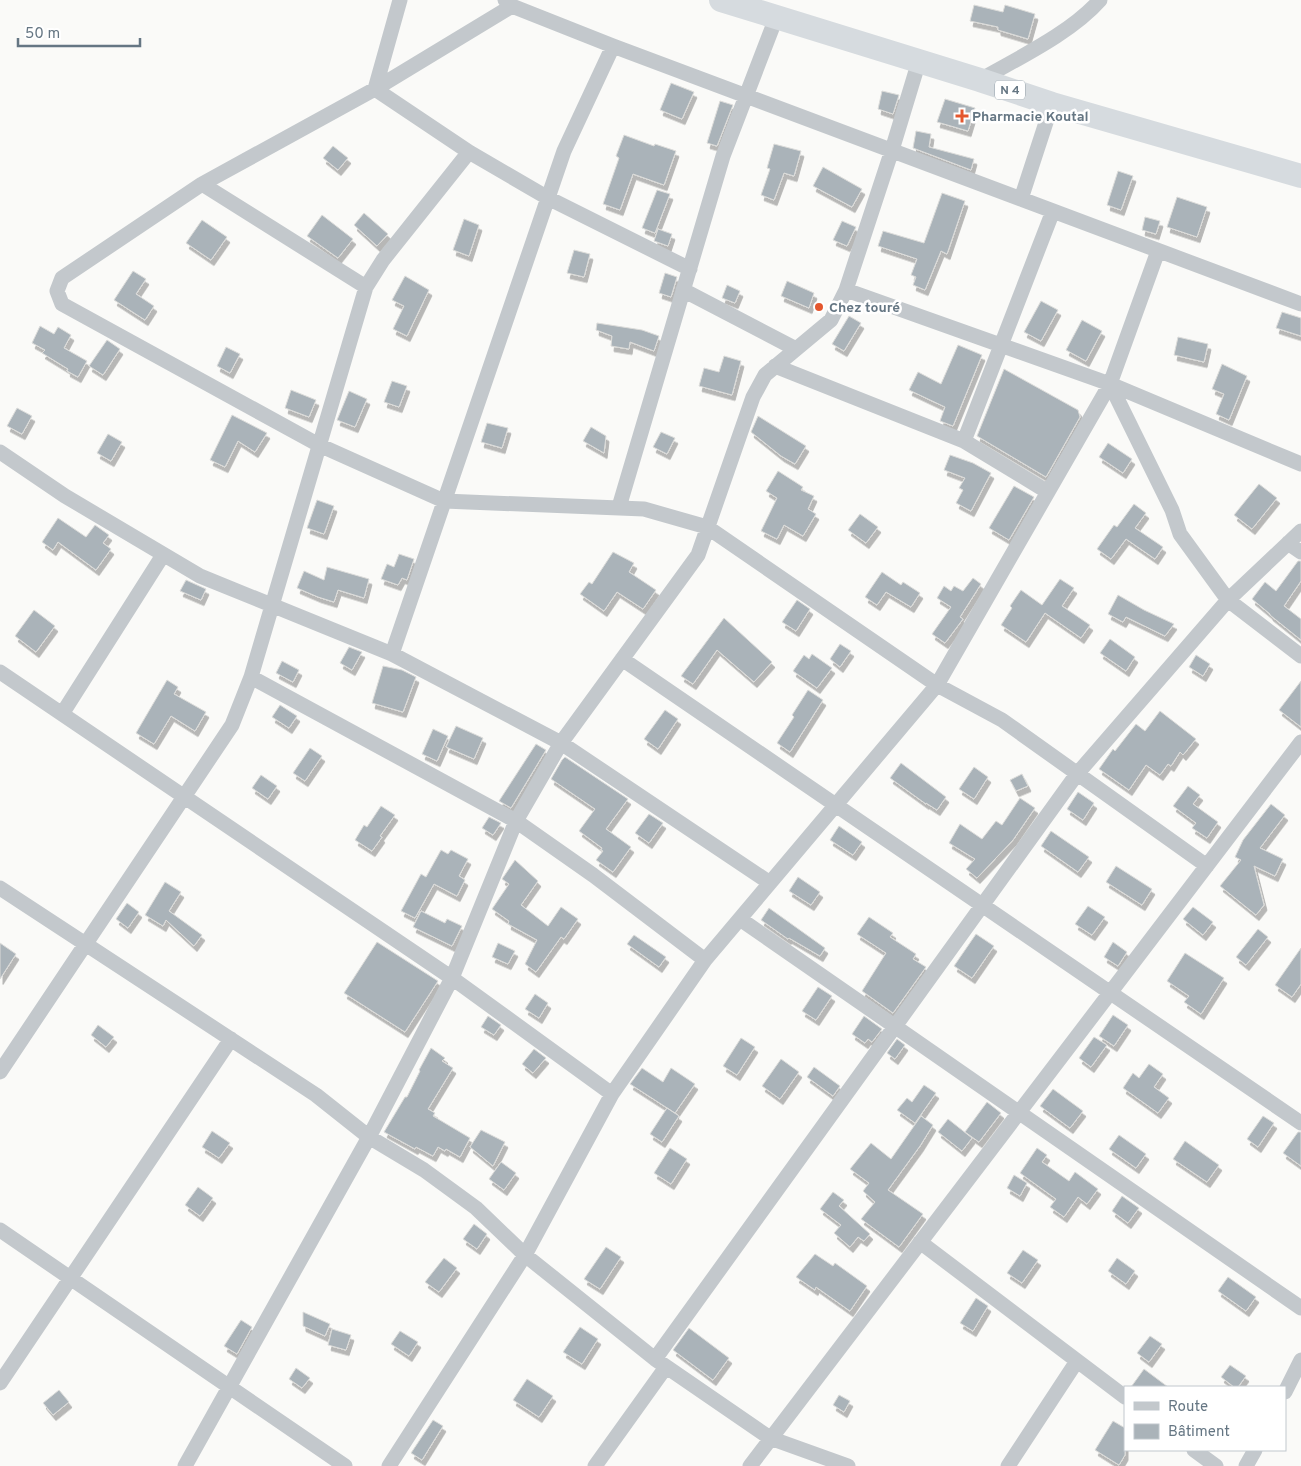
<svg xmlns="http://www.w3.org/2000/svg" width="1301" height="1466" viewBox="0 0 1301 1466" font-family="Overpass,sans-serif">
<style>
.building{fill:#aab3b9;stroke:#dcdcda;filter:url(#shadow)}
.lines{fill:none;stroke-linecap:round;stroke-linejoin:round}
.minor{stroke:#c3c8cc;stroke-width:15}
.trunk{stroke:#d6dbdf;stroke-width:24}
.poi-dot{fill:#e4572e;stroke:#fff;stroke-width:2}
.labels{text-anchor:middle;stroke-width:5;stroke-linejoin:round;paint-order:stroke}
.shield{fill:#fff;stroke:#939fa8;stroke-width:1}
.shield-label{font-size:12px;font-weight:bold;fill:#657683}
.poi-label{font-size:14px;font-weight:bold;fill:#657683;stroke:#fff;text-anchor:start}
</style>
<defs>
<filter id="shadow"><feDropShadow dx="3" dy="5.5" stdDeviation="0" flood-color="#0004"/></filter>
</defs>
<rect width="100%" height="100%" fill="#fafaf8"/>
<!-- building -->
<path class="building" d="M974 5 1003 12 1005 5 1035 14 1028 39 998 30V27L970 21Z
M671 83 694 92 682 119 660 110Z
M882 91 899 95 893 114 878 109Z
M945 99 975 108 968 131 937 122Z
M720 101 733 105 717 146 707 143Z
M916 131 931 134 929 147 974 159 971 170 913 148Z
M624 135 654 146 655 144 676 151 664 185 633 174 620 210 603 204 619 158 616 156Z
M774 144 801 151 794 176 784 173 774 200 761 195 770 169 767 168Z
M333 146 348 158 338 170 323 158Z
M823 167 862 189 852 207 813 186Z
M1118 171 1133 176 1121 210 1107 205Z
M657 190 670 194 655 233 642 228Z
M942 193 965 201 947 254 941 251 925 290 913 285 916 277 911 275 917 259 878 246 883 231 924 243Z
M1177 197 1207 207 1197 237 1167 227Z
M364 213 388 234 377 246 354 225Z
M322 215 353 239 338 258 307 236Z
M1145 217 1160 221 1156 234 1142 230Z
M464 219 479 225 469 256 453 250Z
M202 220 227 237 211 260 186 243Z
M842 221 856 227 847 246 833 240Z
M658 229 672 234 668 246 654 241Z
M574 250 590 254 584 277 567 273Z
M133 271 146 279 136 294 154 306 145 320 114 300Z
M665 273 677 277 671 297 659 293Z
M405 276 429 290 407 336 393 329 404 306 392 300Z
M787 281 814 293 809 308 781 296Z
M727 285 740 291 735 303 722 298Z
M1041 301 1058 310 1041 341 1024 332Z
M1282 312 1301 318V336L1276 328Z
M849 316 861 323 844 351 832 344Z
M1082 320 1102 331 1086 361 1066 350Z
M597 323 642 330 659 336 654 351 630 342 629 349 611 346 612 336 596 330Z
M40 326 54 334 58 327 71 335 64 348 87 361 78 377 67 371 68 369 42 353 45 350 32 343Z
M1178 337 1208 344 1204 362 1174 355Z
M107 340 120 349 103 375 89 366Z
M958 345 982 355 953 426 940 421 945 407 909 390 918 372 941 384Z
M226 347 240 354 230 373 217 366Z
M724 356 741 361 732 395 699 386 704 368 719 372Z
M1222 364 1247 376 1229 420 1216 414 1224 394 1212 389Z
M1004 369 1078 410 1080 417 1046 477 977 436Z
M392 381 407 386 399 407 384 402Z
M291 390 316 400 309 417 285 408Z
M349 391 367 399 355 427 337 420Z
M17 408 32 416 22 434 7 426Z
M232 415 267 433 255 452 238 441 225 467 210 460Z
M758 416 806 446 795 464 781 456 751 432Z
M487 423 508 428 502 448 481 442Z
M591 427 606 436 604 453 583 441Z
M661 432 675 438 667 454 653 447Z
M108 434 122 442 111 461 97 453Z
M1108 443 1132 459 1123 473 1099 457Z
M950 455 973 463 991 473 971 511 956 503 963 490 959 488 965 478 944 470Z
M778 471 803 487 801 490 814 496 808 509 816 514 803 536 784 525 777 539 761 531 777 498 766 491Z
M1259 484 1277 498 1252 529 1234 515Z
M1014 486 1034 497 1009 540 989 528Z
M317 500 334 506 324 534 307 528Z
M1134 504 1146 513 1135 528 1163 547 1155 559 1126 539 1111 559 1097 549 1114 525 1117 527Z
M860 514 878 527 866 543 848 530Z
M58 518 86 537 95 525 109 535 103 543 111 549 96 570 58 542 53 550 42 542Z
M613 552 634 563 629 572 656 590 643 609 617 592 604 611 580 594 589 582 592 584Z
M399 554 414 559 407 580 402 578 398 585 381 579 387 564 394 567Z
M1298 561H1301V581L1284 606 1301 619V640L1270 615V614L1252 599 1265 582 1276 591Z
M327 567 369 579 364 598 338 590 334 602 318 597 297 588 304 571 324 580Z
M882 572 901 585 903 582 920 593 911 607 886 592 877 605 865 597Z
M973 578 981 584 960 617 963 619 945 643 932 634 951 607 937 598 944 586 951 591 954 586 963 591Z
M1060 579 1074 588 1062 606 1090 625 1081 638 1045 613 1026 642 1001 625 1012 608 1010 606 1021 590 1042 605Z
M186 580 206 589 201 600 180 591Z
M1118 595 1144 610 1174 624 1165 636 1126 617 1123 622 1108 614Z
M797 600 810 609 796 631 782 622Z
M34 610 55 626 36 652 15 636Z
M724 618 772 662 754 682 717 650 693 684 681 676Z
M1110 639 1135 657 1126 671 1100 653Z
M840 644 851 651 840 667 830 659Z
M349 647 362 652 352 670 340 663Z
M812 654 832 668 817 688 793 671 804 655 809 659Z
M1196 655 1210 664 1203 676 1189 667Z
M282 661 299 670 293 682 276 673Z
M383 666 402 670 416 677 403 712 372 703Z
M167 680 178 687 174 694 206 712 195 731 171 716 154 744 136 733Z
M1301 681V727L1279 710Z
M808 690 823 700 790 752 777 743 794 717 792 715Z
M280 705 297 716 289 728 272 717Z
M665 710 678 719 658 749 644 739Z
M1160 711 1196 739 1183 755 1180 752 1171 766 1168 764 1160 775 1146 765 1129 790 1099 769 1113 749 1115 751 1136 724 1145 731Z
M456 726 483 738 474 759 446 747Z
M433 729 448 736 437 761 422 754Z
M536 744 546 750 511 808 499 801Z
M310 748 322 756 305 781 293 773Z
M565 757 628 799 606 829 631 847 613 872 596 860 603 851 601 850 602 848 579 831 595 809 551 779 562 760Z
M901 763 946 797 937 810 926 803V804L890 778Z
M974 767 988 777 974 799 959 789Z
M1022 774 1028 786 1016 791 1010 780Z
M261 775 277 786 268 799 252 788Z
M1188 786 1200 795 1193 804 1218 822 1207 838 1192 828 1196 823 1173 806Z
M1078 792 1094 803 1083 820 1067 809Z
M1020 798 1035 808 1013 840 977 878 966 869 975 859 949 843 960 824 982 839 996 821 1002 825Z
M1271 804 1285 815 1260 848 1283 859 1275 876 1254 866 1264 905 1256 915 1220 886 1241 860 1235 857 1243 840Z
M381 806 395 815 380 836 382 837 372 851 355 840 364 825 367 827Z
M649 814 663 823 649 843 635 833Z
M489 817 501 823 493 835 482 828Z
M839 826 862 842 853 855 830 840Z
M1051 831 1089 857 1078 872 1041 846Z
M441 850 448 854 451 850 468 859 459 876 465 880 457 896 434 884 415 918 401 911 421 874 426 877Z
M515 860 538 881 521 905 548 926 561 907 578 919 564 939 561 937 536 972 525 964 537 940 508 924 509 921 492 909 509 884 502 879Z
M1116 866 1152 889 1142 905 1106 882Z
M798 877 820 892 811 905 789 891Z
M165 882 181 892 169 911 202 935 194 946 166 920 163 926 145 915Z
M127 903 139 912 128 928 116 919Z
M1088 906 1105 917 1092 935 1075 924Z
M1193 907 1213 922 1203 935 1183 919Z
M769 908 825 948 820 956 789 938 788 939 761 920Z
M421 911 445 923 447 919 462 926 452 946 413 927Z
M869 917 893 933 890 937 916 954 913 959 926 967 893 1013 862 991 886 953 857 934Z
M1258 929 1268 937 1246 965 1236 957Z
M976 934 994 946 972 978 954 966Z
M634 935 666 957 659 967 627 944Z
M377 942 438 981 405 1032 344 993Z
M1113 942 1127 952 1118 966 1104 957Z
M0 943 16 954 0 979Z
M498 943 515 951 508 964 492 957Z
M1301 948V984L1292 997 1275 985Z
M1185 953 1224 978 1201 1014 1184 1002 1189 996 1167 981Z
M818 987 832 996 816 1020 802 1011Z
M535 994 548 1003 539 1018 525 1009Z
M1113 1015 1128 1025 1114 1046 1099 1036Z
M488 1016 501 1025 494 1035 481 1027Z
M864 1016 882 1029 872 1042 868 1039 865 1043 852 1034Z
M98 1025 114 1037 106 1047 91 1035Z
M1094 1037 1107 1045 1091 1067 1079 1058Z
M741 1038 755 1047 737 1075 723 1066Z
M897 1039 905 1045 895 1059 887 1053Z
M431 1048 445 1058 442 1061 453 1068 428 1109 435 1113 433 1116 470 1138 460 1157 446 1149 445 1151 438 1147 433 1156 416 1147 415 1149 384 1132 405 1097H407L420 1071 419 1070Z
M534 1049 546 1058 533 1073 522 1064Z
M781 1059 799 1072 780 1099 762 1086Z
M1149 1064 1163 1074 1154 1087 1169 1098 1158 1113 1123 1088 1133 1073 1139 1078Z
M814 1067 840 1086 833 1096 807 1077Z
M642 1068 663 1082 671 1068 695 1084 675 1113 630 1084Z
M924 1085 936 1093 915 1123 897 1110 907 1098 912 1102Z
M1053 1089 1083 1111 1070 1128 1040 1106Z
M987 1102 1001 1113 979 1142 965 1132Z
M667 1108 679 1116 662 1142 650 1134Z
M921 1116 933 1125 920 1146 888 1190 923 1214 899 1247 861 1219 875 1202 863 1191 869 1183 850 1169 871 1143 891 1159Z
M1263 1116 1274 1123 1258 1147 1247 1139Z
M948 1119 972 1138 962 1151 938 1132Z
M481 1130 505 1142 493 1166 470 1147Z
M212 1131 230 1143 219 1158 202 1147Z
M1298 1132H1301V1166L1283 1153Z
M1119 1135 1146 1154 1136 1168 1109 1149Z
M1185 1141 1219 1165 1207 1182 1173 1159Z
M670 1148 687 1159 671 1184 654 1173Z
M1037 1148 1047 1155 1042 1162 1069 1181 1075 1172 1098 1189 1087 1204 1078 1197 1064 1217 1050 1207 1056 1199 1020 1173Z
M501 1162 516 1173 504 1190 489 1179Z
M1014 1175 1027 1183 1020 1196 1007 1188Z
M198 1187 213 1198 200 1216 185 1205Z
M833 1192 844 1200 839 1206 870 1234 864 1241 858 1237 850 1247 834 1233 841 1225 820 1209Z
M1122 1196 1139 1208 1128 1223 1112 1211Z
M474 1224 487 1234 477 1249 463 1239Z
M606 1247 621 1257 600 1289 584 1279Z
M1023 1250 1038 1260 1022 1283 1007 1273Z
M815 1254 833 1266 835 1263 867 1286 850 1311 816 1287 815 1290 796 1277Z
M444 1258 457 1268 439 1292 425 1282Z
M1117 1258 1135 1271 1126 1284 1108 1271Z
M1228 1277 1256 1297 1246 1311 1218 1291Z
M976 1298 988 1306 973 1331 960 1323Z
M303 1312 330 1324 325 1336 303 1326Z
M241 1320 252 1327 237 1354 224 1346Z
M580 1327 598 1339 582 1364 563 1352Z
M689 1328 729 1358 713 1380 673 1350Z
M332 1329 351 1335 346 1350 328 1345Z
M400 1331 418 1342 409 1356 391 1344Z
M1150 1336 1162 1344 1149 1362 1137 1353Z
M1230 1365 1246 1376 1238 1387H1234L1221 1377Z
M296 1368 310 1378 302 1388 289 1379Z
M1144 1369 1168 1387H1131Z
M527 1379 553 1396 539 1417 513 1400Z
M59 1390 69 1402 53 1415 43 1403Z
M839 1395 850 1401 844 1412 833 1405Z
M433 1420 443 1426 422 1460 411 1453Z
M1113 1421 1125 1428V1455L1119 1465 1095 1450Z"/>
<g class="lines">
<!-- minor -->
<path class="minor" d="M400 0 375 89 469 152 548 198 690 269
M505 0 512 6 613 46 1301 304
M512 6 375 89 202 184 62 278 57 291 62 304 319 445 444 501 644 509 707 527 937 685 1002 720 1207 866
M980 80C1018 58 1071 33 1100 0
M202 184 366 287
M1021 199 1052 104
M683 290 796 349
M846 290 1110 384 1301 464
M775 366 964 441 1048 492
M1110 384 1172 510 1180 534 1228 600 1301 656
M964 441 1053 211
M0 452 65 496 200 576 392 654 561 743 770 883
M619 507 723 156 776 18
M1288 543 1301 552
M392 654 564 151 613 46
M622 659 1301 1123
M0 672 452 978 612 1094
M251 677 516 821 593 875 705 960
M62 714 163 555
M0 888 316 1095 369 1137 424 1170 476 1208 525 1255 655 1359 770 1438 848 1466
M740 919 1301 1308
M0 1072 232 725 251 677 366 287 383 260 469 152
M0 1230 345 1466
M920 1242 1125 1397
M655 1359 1077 774 1228 600 1301 531
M0 1383 231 1039
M1285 1392 1301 1360
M1194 1450 1216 1466
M185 1466 369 1137 452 978 516 821 561 743 698 555 753 397 765 375 831 320 846 290 892 150 919 61
M389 1466 525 1255 612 1094 705 960 937 685 1110 384 1158 251
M595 1466 666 1367
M750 1466 1301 742
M1008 1466 1077 1361
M1246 1466 1255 1450"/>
<!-- trunk -->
<path class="trunk" d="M721 0 980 80 1052 104 1301 176"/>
</g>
<!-- markers -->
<g class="poi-dot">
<path d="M959.5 108.5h5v5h5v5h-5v5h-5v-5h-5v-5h5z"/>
<circle cx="819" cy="307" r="5"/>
</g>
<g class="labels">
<!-- shield labels -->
<rect class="shield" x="995" y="80.5" width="30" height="19" rx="4"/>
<g class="shield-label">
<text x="1010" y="94">N 4</text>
</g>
<!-- poi labels -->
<g class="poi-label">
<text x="972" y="121">Pharmacie Koutal</text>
<text x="829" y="312">Chez touré</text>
</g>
</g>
<!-- legend -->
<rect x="1124" y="1386" width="162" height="65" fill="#ffffff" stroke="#c1c8cd"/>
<rect x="1134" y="1402" width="25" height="8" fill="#c3c8cc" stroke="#c1c8cd"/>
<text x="1168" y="1411" font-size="15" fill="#657683">Route</text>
<rect x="1134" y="1424" width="25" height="15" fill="#aab3b9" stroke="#c1c8cd"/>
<text x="1168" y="1436" font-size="15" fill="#657683">Bâtiment</text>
<!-- scale -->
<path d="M18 38v8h122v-8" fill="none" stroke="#657683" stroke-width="2.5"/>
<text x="25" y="38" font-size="15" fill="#657683" stroke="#ffffff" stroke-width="4" paint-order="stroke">50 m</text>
</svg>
